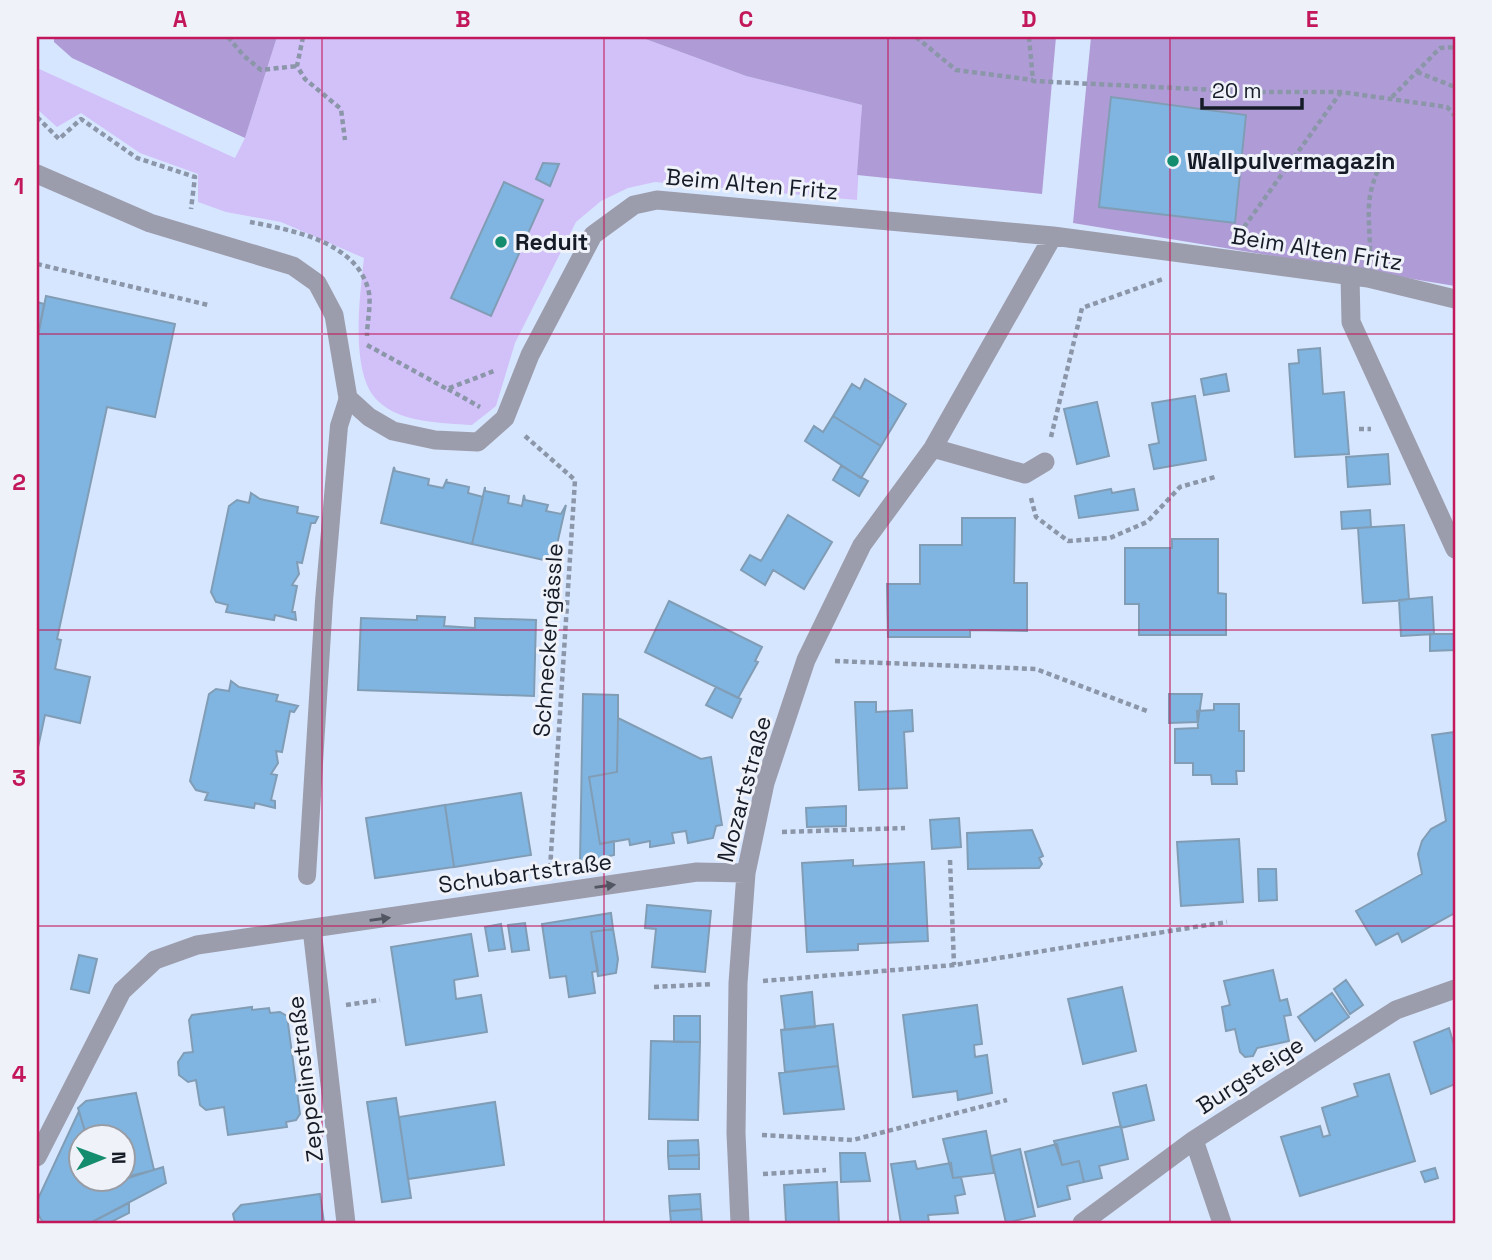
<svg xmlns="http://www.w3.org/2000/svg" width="1492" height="1260" viewBox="0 0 1492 1260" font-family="'Space Grotesk',sans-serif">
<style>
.green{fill:#d2c0f9}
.forest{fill:#af9cd6}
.building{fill:#80b5e1;stroke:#819db5;stroke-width:2}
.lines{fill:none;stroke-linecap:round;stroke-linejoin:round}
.path{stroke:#8b96a9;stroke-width:4.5;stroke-dasharray:5 3.5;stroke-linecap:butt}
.service{stroke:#9c9dac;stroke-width:18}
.minor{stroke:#9c9dac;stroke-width:19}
.oneway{fill:#525663}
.grid{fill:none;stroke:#c2185b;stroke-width:2;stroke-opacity:0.55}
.poi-dot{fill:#148c6e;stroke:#eff2f9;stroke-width:2.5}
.labels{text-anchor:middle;stroke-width:6;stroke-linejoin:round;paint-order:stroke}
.poi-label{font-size:23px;font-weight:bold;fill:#161c27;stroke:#eff2f9;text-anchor:start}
.street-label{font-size:23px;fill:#161c27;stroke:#eff2f9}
.neatline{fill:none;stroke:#c2185b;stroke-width:2.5}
.grid-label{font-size:23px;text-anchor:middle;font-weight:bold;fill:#c2185b}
</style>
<rect width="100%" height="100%" fill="#d7e6ff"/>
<!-- green -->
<path class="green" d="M277 37H640L746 76 862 105 857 200 655 182 628 188 601 201 576 222 515 343 496 406 472 425C443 423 400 423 378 401 349 374 360 294 364 258L281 222 226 212 198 202V174L140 153 81 113 57 127 37 109V68L235 158 245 138Z"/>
<!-- forest -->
<path class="forest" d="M54 37H277L245 138 72 58 54 42Z
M640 37H1056L1042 194 857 175 862 105 746 76Z
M1091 37H1455V286L1073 223Z"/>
<!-- building -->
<path class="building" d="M1111 97 1246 115 1235 223 1099 207Z
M543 163 559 164 550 186 536 179Z
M504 182 543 200 491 316 451 298Z
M46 296 175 324 155 417 107 407 57 639 61 640 55 669 90 677 80 723 45 715 37 752V341Z
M37 302 44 304 37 341Z
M1320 348 1323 394 1344 392 1349 454 1295 457 1289 364 1299 363 1298 350Z
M1226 374 1229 391 1204 395 1201 379Z
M865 379 906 404 881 446 833 416 852 384 860 389Z
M1195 396 1206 460 1154 469 1149 445 1159 443 1152 403Z
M1097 402 1109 456 1077 464 1064 409Z
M833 416 881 446 861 478 805 441 814 426 823 432Z
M1388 454 1390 484 1348 487 1346 457Z
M841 466 868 481 859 496 833 480Z
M394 467 395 471 429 479 428 485 443 488 447 479 446 482 469 487 468 493 483 497 472 544 381 523Z
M485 487V491L509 496 508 503 522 506 524 495 525 500 548 505 546 511 561 514 566 505 553 562 472 544Z
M1111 489 1112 493 1134 489 1138 510 1079 518 1075 496Z
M251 493 260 499 298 507 297 513 318 517 315 523H311L302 563 297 562 299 574 292 585 297 586 292 612H295L296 620 275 615 274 620 226 612 228 605 216 602 211 592 229 506 237 500 249 503Z
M1370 510 1371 527 1342 529 1341 512Z
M788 515 832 542 804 589 773 570 765 585 741 570 750 555 761 561Z
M962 518H1015L1014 583H1027V631L970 630V637H888L887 584H920V545H962Z
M1404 525 1409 600 1363 603 1358 528Z
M1172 539H1218V593L1226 594V635H1139V604H1125V548H1172Z
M1432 597 1434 634 1401 636 1399 600Z
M669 601 762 647 755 661 758 662 738 698 645 652Z
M417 616 445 617 444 626 475 628V618L536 620 534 696 358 690 361 618 417 620Z
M1430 634H1455V650L1430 651Z
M231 681 239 687 278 695 276 701 298 706 294 712 290 711 282 752 276 751 278 763 271 774 277 775 271 800 275 801V808L255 803 254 808 205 800 208 793 196 790 190 781 209 694 216 689 229 691Z
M716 687 741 699 732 718 706 705Z
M583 694 618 695V718L617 772 589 777 600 844 614 841V855L580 863Z
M1169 694H1202L1198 722 1169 723Z
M855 702H876V712L912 710 913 731 904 732 907 788 859 790Z
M1214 704H1239V731H1244V771H1236L1237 784H1212L1211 775H1193V763H1175V729L1198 728 1197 711 1214 710Z
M618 718 701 759 711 757 722 825 716 826 713 838 688 843 686 831 672 833 674 843 650 847V841L630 845 629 839 600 844 589 777 617 772Z
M1455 732V913L1402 942 1398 933 1376 945 1356 911 1422 874 1418 854 1422 841 1431 829 1446 821 1432 735Z
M521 793 531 855 454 867 445 805Z
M445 805 454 867 375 878 366 818Z
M846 806V826L807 827 806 808Z
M959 818 961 847 932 849 930 820Z
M1032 830 1043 856 1039 858 1042 864 1039 868 968 869 967 833Z
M1239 839 1243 902 1181 906 1177 842Z
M853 860V866L924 862 928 941 858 944V950L807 952 802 863Z
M1258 869H1276L1277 900 1259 901Z
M647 905 711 911 705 972 652 967 656 929 645 928Z
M611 913 613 929 591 932 598 971 592 972 595 993 569 997 566 976 550 978 542 924Z
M525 923 529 950 512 952 508 925Z
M501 924 505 949 489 951 485 927Z
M613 929 618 959 616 973 598 976 591 932Z
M471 934 478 976 454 980 456 999 481 995 487 1032 406 1045 391 947Z
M79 955 97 959 89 993 71 989Z
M1273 970 1280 1001 1287 999 1291 1015 1284 1016 1289 1041 1257 1048 1253 1056 1245 1057 1240 1052 1235 1029 1226 1031 1222 1007 1230 1005 1224 981Z
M1346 980 1363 1005 1350 1014 1334 989Z
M1122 987 1136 1051 1083 1064 1068 999Z
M812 992 815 1027 785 1030 781 996Z
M1332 993 1349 1017 1315 1041 1298 1017Z
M977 1005 982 1044 974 1045 975 1057 987 1055 992 1093 958 1100 957 1091 913 1097 903 1015Z
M252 1007V1010L269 1008 270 1013 280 1012 287 1016 300 1114 296 1120 286 1122 287 1127 228 1135 224 1107 206 1110 200 1105 196 1080 188 1082 179 1075 178 1062 184 1053 193 1052 189 1020 192 1015Z
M674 1016H700V1042H674Z
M833 1024 838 1066 785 1072 781 1030Z
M1449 1028 1455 1049V1084L1431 1094 1414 1042Z
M651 1041 700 1042 698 1120 649 1119Z
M838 1066 844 1109 784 1114 779 1073Z
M1389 1074 1415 1161 1300 1196 1281 1137 1320 1126 1323 1137 1330 1135 1322 1108 1358 1096 1354 1084Z
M1146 1085 1154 1120 1121 1128 1113 1093Z
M136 1093 154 1170 122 1178V1138H87L78 1108 86 1101Z
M396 1098 411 1198 382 1202 367 1102Z
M495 1102 504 1165 408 1179 399 1117Z
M79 1111 87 1138H80V1180H96L97 1183 122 1180 163 1167 166 1183 90 1223H43L37 1212V1201Z
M1121 1126 1128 1159 1099 1166 1102 1178 1084 1182 1079 1161 1062 1165 1054 1141Z
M986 1131 994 1173 953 1178 943 1139Z
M698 1140 699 1155 668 1156V1141Z
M1057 1144 1062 1165 1079 1161 1084 1182 1067 1186 1070 1199 1038 1207 1025 1152Z
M1020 1149 1035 1216 1006 1223 991 1156Z
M840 1153H865L870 1181 841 1182Z
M699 1155V1169H669L668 1156Z
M915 1161 917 1169 951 1163 953 1178 961 1177 965 1194 955 1196 958 1213 928 1215 929 1223H901L891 1164Z
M1435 1168 1438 1178 1425 1182 1421 1172Z
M837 1182 839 1223H786L784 1185Z
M320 1194 324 1223H235L233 1214 241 1205Z
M700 1194 701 1209 670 1211 669 1196Z
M129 1203V1213L109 1223H90Z
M701 1209 702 1223H671L670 1211Z"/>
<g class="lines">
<!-- path -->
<path class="path" d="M228 37 244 56 261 70 297 66
M303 37 297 66 305 79 341 109 345 140
M916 37 956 70 1033 80
M1029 37 1033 81 1258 92H1341L1447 107 1455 116
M1417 72 1455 87
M1392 97 1440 48 1455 47
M37 117 59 139 81 119 137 158 195 177 191 209
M250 222C292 230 359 242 369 293 371 306 367 323 367 336
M1239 234 1341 92
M1370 251C1369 206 1364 197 1385 155
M37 264 208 305
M367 345 447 389 494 371
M448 389 480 407
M1359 429H1371
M525 436 575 480 550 869
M1051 437 1082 308 1163 279
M1031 498 1036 517 1068 541 1110 538 1147 522 1180 487 1215 477
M835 661 1036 669 1147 711
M782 832 905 828
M950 860 954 965
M763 981 954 965 1227 922
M654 987 713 984
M346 1005 380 1000
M762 1135 853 1140 1007 1100
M763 1174 826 1170"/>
<!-- service -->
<path class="service" d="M307 876 324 601 339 426 348 398"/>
<!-- minor -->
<path class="minor" d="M37 174 150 223 293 266 317 283 334 315 348 398 369 417 393 431 435 440 478 442 505 418 530 355 593 235 634 205 657 200 1053 236 1368 278 1455 299
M1350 275 1351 322 1455 549
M933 448 1025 474 1045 462
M312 929 346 1223
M1194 1140 1222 1223
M37 1157 122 991 155 960 197 945 697 872 746 873
M740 1223 736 1133 738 983 746 873 765 783 806 660 862 545 933 448 1053 236
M1082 1223 1194 1140 1396 1010 1455 989"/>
</g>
<!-- one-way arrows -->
<defs><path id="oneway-solid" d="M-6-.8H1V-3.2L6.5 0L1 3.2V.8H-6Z" transform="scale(1.75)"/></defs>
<g class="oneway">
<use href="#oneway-solid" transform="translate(605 886) rotate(-8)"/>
<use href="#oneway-solid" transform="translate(380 919) rotate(-8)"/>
</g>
<!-- grid -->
<path class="grid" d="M322 37V1223M604 37V1223M888 37V1223M1170 37V1223M37 334H1455M37 630H1455M37 926H1455"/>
<!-- markers -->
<g class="poi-dot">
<circle cx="1173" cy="161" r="7"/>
<circle cx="501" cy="242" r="7"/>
</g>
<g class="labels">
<!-- poi labels -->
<g class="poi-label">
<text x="1187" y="169">Wallpulvermagazin</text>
<text x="515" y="250">Reduit</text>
</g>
<!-- street labels -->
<g class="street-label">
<text transform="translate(752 184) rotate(5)" y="8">Beim Alten Fritz</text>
<text transform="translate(1317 249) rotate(9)" y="8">Beim Alten Fritz</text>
<text transform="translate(548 640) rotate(-86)" y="8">Schneckengässle</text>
<text transform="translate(744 789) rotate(-75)" y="8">Mozartstraße</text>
<text transform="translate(525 873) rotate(-8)" y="8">Schubartstraße</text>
<text transform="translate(1250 1075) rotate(-33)" y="8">Burgsteige</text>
<text transform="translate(305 1079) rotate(-97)" y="8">Zeppelinstraße</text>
</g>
</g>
<!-- border -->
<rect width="1492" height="1260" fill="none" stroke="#eff2f9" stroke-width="77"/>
<!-- north arrow -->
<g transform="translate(102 1158) rotate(89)"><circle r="33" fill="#eff2f9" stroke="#989ca5" stroke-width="2"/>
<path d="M0-5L12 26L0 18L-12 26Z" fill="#148c6e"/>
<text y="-10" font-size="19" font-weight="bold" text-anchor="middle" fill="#161c27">N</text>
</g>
<!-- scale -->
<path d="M1202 98v10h100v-10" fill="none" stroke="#161c27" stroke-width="3.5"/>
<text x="1212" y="98" font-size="21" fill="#161c27" stroke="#eff2f9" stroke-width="5" paint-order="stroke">20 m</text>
<rect x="38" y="38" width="1416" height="1184" class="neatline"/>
<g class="grid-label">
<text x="180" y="27">A</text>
<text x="463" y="27">B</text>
<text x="746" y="27">C</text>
<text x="1029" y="27">D</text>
<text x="1312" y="27">E</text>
<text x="19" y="194">1</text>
<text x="19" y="490">2</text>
<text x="19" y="786">3</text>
<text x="19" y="1082">4</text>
</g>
</svg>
